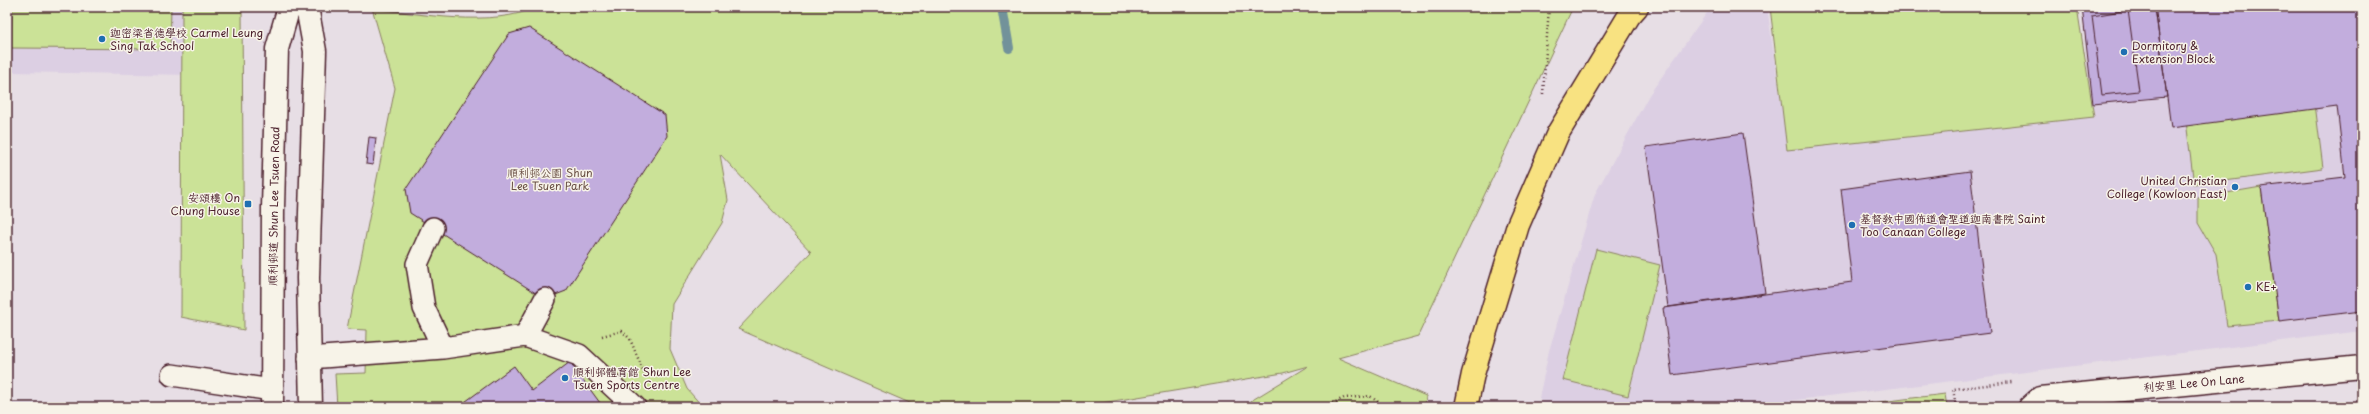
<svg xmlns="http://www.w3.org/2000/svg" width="2369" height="414" viewBox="0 0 2369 414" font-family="'Playpen Sans','LXGW WenKai TC',sans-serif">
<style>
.built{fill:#dccfe3}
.green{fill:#cbe297;stroke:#8a8061}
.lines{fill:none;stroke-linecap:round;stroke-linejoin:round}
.stream{stroke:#72929a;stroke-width:10}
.building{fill:#c2addd;stroke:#4a1f2b}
.service-casing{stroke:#4a1f2b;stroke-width:24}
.minor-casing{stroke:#4a1f2b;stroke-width:25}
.secondary-casing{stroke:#4a1f2b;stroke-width:25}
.primary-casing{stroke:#4a1f2b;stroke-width:25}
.path{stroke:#4a1f2b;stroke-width:2.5;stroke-dasharray:1 3;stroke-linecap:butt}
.service{stroke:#f7f3e8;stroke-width:21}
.minor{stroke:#f7f3e8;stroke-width:22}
.secondary{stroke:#f7f3e8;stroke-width:22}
.primary{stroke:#f8e281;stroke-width:22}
.poi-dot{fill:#1f6fb2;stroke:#f7f3e8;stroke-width:1.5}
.labels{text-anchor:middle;stroke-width:3;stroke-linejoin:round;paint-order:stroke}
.poi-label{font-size:11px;fill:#4a1f2b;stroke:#f7f3e8;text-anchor:start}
.park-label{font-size:11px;fill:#6a5046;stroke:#f7f3e8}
.street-label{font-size:11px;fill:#4a1f2b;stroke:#f7f3e8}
</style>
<rect width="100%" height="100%" fill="#e7dee5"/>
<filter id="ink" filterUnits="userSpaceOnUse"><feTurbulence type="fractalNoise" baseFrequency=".025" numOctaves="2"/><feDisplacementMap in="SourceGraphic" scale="8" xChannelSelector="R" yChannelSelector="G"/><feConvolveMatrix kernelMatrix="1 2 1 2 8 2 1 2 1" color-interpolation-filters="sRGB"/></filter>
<g filter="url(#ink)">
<!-- built -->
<path class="built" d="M7 7H197L196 75 7 72Z
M1711 7H1767L1788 150 2094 117 2082 7H2362V331L1739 407H1545L1539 398 1549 351 1595 194 1649 95Z"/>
<!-- green -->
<path class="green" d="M12 7H171L170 49 11 48Z
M182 7H242L244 330 181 317Z
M537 7H1573L1418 336 1338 358 1426 396 1425 407H1241L1308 366 1283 373 1077 407H919L738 329 811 252 720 154 728 200 722 223 672 304 670 349 687 389 703 407H337L335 374 366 373 367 330 347 329 395 88 372 8C419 14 492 28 537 7Z
M1770 7H2077L2094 117 1787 150Z
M2313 88 2323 168 2194 185 2184 105Z
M2261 187 2279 321 2227 326 2216 254 2198 223V198Z
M1596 249 1660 265 1628 396 1563 380Z
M1945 394 1947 407H1840Z"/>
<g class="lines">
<!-- stream -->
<path class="stream" d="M1002 7 1009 48"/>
</g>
<!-- building -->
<path class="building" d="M2082 7H2155L2167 97 2093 104Z
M2155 7H2362V311L2279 321 2261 187 2345 177 2337 106 2171 128Z
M2128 10 2139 91 2102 95 2092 16Z
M529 28 665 115 667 136 566 291 545 299 410 213 406 189 509 34Z
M1743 133 1765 293 1668 307 1646 147Z
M369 137 376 138 373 165 366 164Z
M1970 171 1990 333 1672 375 1663 308 1852 282 1841 189Z
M570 362 603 407H458L514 366 532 391Z"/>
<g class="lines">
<!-- service casing -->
<g class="service-casing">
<path id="service" d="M433 228 417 264 424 308 443 348
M525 336 545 299
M309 358 443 348 525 336 579 355 635 407
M172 375 272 390"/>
</g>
<!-- minor casing -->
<g class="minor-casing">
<path id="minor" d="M2030 407 2040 398 2362 367"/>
</g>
<!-- secondary casing -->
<g class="secondary-casing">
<path id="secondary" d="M307 7 315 51 308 278 311 407
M272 407 273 208 277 49 289 7"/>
</g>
<!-- primary casing -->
<g class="primary-casing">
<path id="primary" d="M1466 407 1473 374 1518 225 1558 133 1629 16 1637 7"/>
</g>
<!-- path -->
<path class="path" d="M1543 94 1549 7
M602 336 622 331 630 339 645 375
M664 401 669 407
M1325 407 1344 398 1370 396 1385 407
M1956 407 1953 389 2012 382"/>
<!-- service -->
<use href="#service" class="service"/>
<!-- minor -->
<use href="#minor" class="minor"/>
<!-- secondary -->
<use href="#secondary" class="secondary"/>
<!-- primary -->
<use href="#primary" class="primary"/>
</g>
</g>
<!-- markers -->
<g class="poi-dot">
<circle cx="102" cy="39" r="4"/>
<circle cx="2124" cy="52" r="4"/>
<circle cx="2235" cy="187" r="4"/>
<rect x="244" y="200" width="8" height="8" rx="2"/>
<circle cx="1852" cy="225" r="4"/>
<circle cx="2248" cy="287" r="4"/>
<circle cx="565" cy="378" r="4"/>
</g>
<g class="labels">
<!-- poi labels -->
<g class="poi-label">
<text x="110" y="37">迦密梁省德學校 Carmel Leung<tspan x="110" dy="13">Sing Tak School</tspan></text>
<text x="2132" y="50">Dormitory &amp;<tspan x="2132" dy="13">Extension Block</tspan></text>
<text x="2227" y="185" text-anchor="end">United Christian<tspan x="2227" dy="13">College (Kowloon East)</tspan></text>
<text x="240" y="202" text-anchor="end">安頌樓 On<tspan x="240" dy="13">Chung House</tspan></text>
<text x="1860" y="223">基督教中國佈道會聖道迦南書院 Saint<tspan x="1860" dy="13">Too Canaan College</tspan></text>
<text x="2256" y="291">KE+</text>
<text x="573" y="376">順利邨體育館 Shun Lee<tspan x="573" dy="13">Tsuen Sports Centre</tspan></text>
</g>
<!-- park labels -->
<g class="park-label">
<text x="550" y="177">順利邨公園 Shun<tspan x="550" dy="13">Lee Tsuen Park</tspan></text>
</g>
<!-- street labels -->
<g class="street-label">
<text transform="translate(274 206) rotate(-89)" y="4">順利邨道 Shun Lee Tsuen Road</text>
<text transform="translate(2194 383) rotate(-5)" y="4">利安里 Lee On Lane</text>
</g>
</g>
<!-- margin -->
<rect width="2369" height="414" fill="none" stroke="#f7f3e8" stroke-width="24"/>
<rect x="12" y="12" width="2345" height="390" fill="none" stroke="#4a1f2b" stroke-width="1.5" filter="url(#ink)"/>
</svg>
